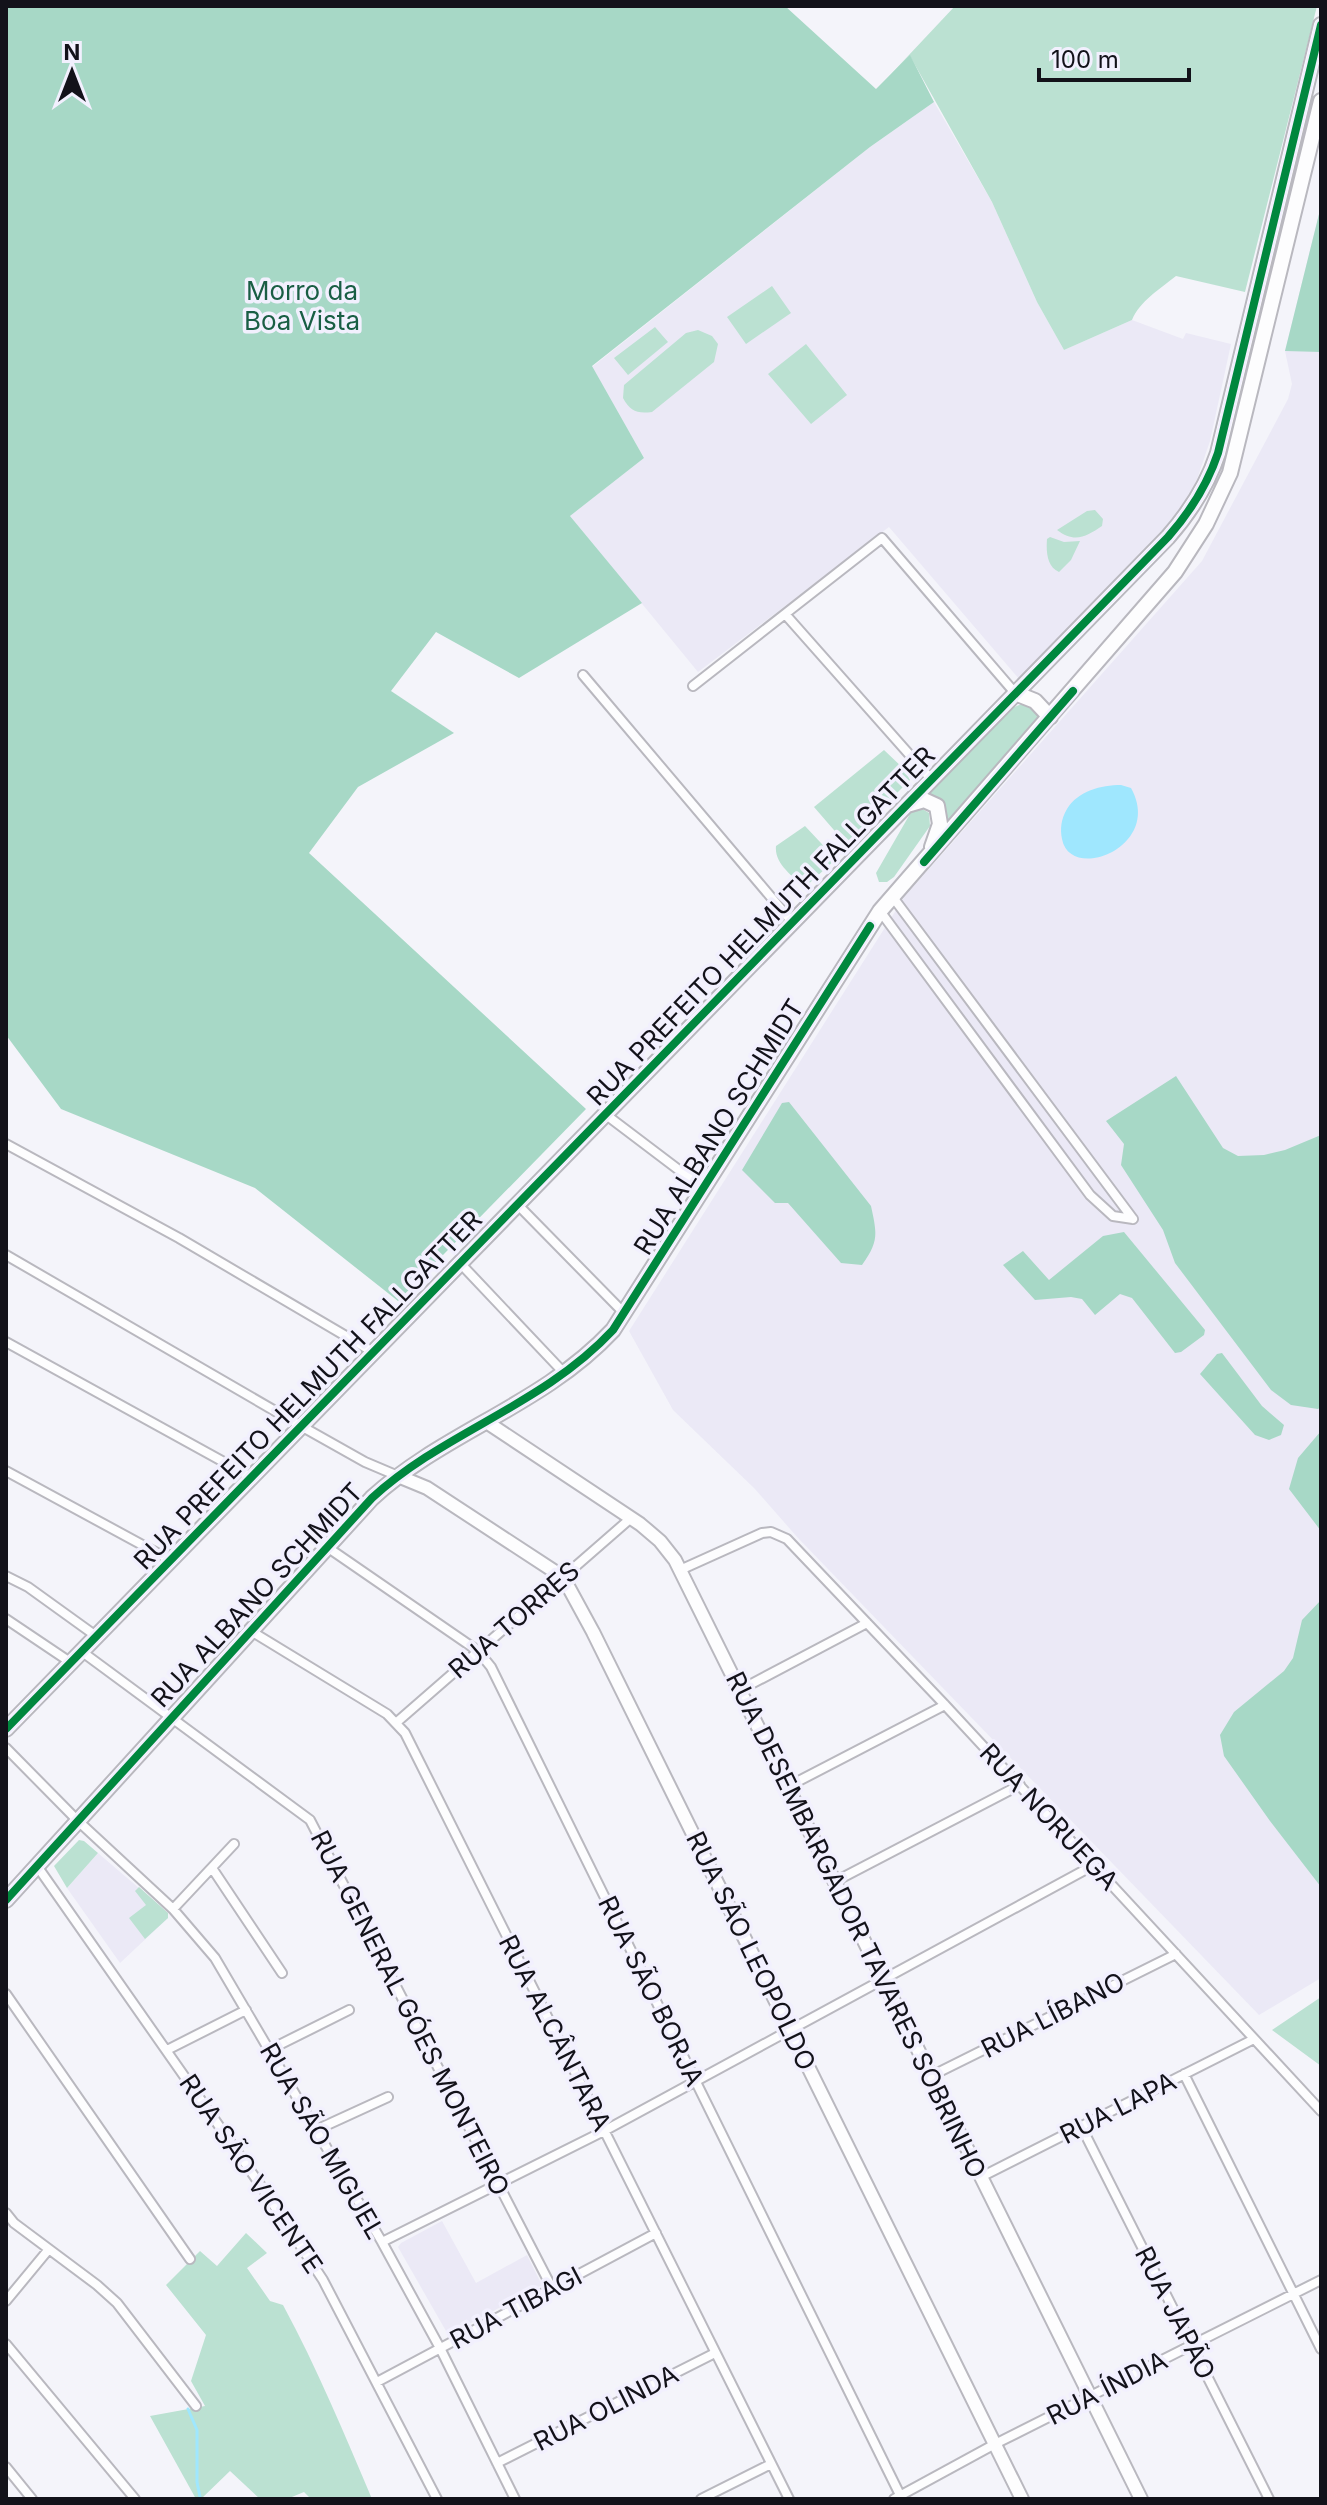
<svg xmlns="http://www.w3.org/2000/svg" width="1327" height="2505" viewBox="0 0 1327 2505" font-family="Inter,sans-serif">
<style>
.built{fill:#ebe9f6}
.green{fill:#bbe1d2}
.forest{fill:#a7d8c6}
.water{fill:#9fe7fe}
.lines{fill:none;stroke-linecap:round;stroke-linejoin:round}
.stream{stroke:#9fe7fe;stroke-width:3}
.street-casing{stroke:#b9b8bf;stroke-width:12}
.secondary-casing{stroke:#b9b8bf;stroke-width:16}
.primary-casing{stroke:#b9b8bf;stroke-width:18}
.street{stroke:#fdfdfe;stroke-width:8}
.secondary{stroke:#fdfdfe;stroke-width:12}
.primary{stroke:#fdfdfe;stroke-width:14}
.cycleway-casing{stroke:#f2f0fe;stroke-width:13}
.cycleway{stroke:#00873e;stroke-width:8}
.labels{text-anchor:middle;stroke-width:7;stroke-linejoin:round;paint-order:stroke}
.park-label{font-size:26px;fill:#195e44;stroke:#f2f0fe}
.street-label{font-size:26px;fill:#13121a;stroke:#f2f0fe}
</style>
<rect width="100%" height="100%" fill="#f4f4fa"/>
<!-- built -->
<path class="built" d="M934 102 992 202 1037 302 1064 350 1132 320 1183 339 1186 333 1231 344 1210 441 1190 500 1177 518 1020 680 889 527 698 672 570 516 644 458 592 367 870 147Z
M1321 206V1978L1259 2015 798 1538 754 1488 673 1410 629 1331 905 896 1202 561 1288 399 1292 384 1285 351Z
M98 1853 168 1913V1918L120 1963 67 1888Z
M442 2221 476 2283 527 2255 542 2285 454 2332 446 2331 398 2247 401 2243Z"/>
<!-- green -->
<path class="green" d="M955 6H1317L1245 292 1176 276C1161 288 1139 302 1132 320L1064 350 1037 302 992 202 910 56 877 89Z
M772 286 791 313 746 344 727 317Z
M655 327 668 342 628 375 614 358Z
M698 330 712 336 718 344 714 362 652 412C637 414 630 411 623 398L624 385 686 333Z
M806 344 847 395 811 424 768 374Z
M1095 510 1103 519 1102 526C1087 536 1075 544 1057 530L1087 511Z
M1050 537 1064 542 1080 541 1071 560 1059 572C1047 567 1046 552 1047 539Z
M1024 703 1028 704 1040 717 945 827 947 816 943 806 924 795 1012 708Z
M884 750 904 769 910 780 846 844 814 807Z
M919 807 929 813 930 826 894 877 887 882H879L876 873 910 814Z
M805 826 836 859 804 888C793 876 774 864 776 846Z
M79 1840 84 1841 98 1853 67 1888 54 1866Z
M139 1887 168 1913V1918L145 1939 129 1918 146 1905 135 1891Z
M1321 1997V2066L1272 2030Z
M246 2233 267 2253 247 2268 270 2301 283 2305C317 2368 344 2433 372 2499H311L304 2492 287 2499H260L230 2471 201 2499H196L150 2416 205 2406 191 2381 206 2335 166 2285 200 2251 217 2266Z"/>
<!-- forest -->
<path class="forest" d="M6 6H785L876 89 910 55 934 102 870 147 592 366 644 458 570 516 642 603 519 678 436 632 391 691 454 733 358 787 309 853 586 1109 398 1301 255 1188 61 1109 6 1035Z
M1321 206V352L1285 351Z
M1176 1076 1223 1148 1238 1156 1264 1155 1285 1150 1321 1135V1407L1318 1409 1291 1405 1271 1390 1175 1263 1163 1230 1121 1165 1124 1144 1106 1121Z
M789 1102 871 1206C877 1234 879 1241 862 1265L841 1263 788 1203H775L742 1170 782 1103Z
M1124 1232 1205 1330 1204 1335 1181 1352 1175 1353 1132 1298 1120 1294 1095 1315 1082 1299 1071 1297 1035 1300 1003 1265 1023 1251 1049 1280 1103 1236Z
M1222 1353 1262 1406 1284 1425 1281 1435 1269 1440 1255 1435 1200 1374 1217 1354Z
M1321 1431V1531L1289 1489 1298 1458Z
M1321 1600V1887L1270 1821 1224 1756 1220 1735 1234 1712 1284 1671 1293 1658 1302 1620Z"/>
<!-- water -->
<path class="water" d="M1121 785 1131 788C1164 847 1070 883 1062 839 1060 829 1061 819 1067 809 1078 791 1101 785 1121 785Z"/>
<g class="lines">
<!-- stream -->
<path class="stream" d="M188 2409 197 2430V2482L200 2497"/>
<!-- street casing -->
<g class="street-casing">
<path id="street" d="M785 614 931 779
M583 675 792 922
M693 686 882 538 1015 693
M892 896 1133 1219
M880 911 1090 1195 1113 1216 1133 1219
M605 1114 704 1189
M6 1144 179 1238 373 1352
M517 1204 624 1313
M6 1255 301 1426 365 1462 398 1476
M460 1263 565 1374
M6 1342 251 1477
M6 1471 170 1560
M327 1547 478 1651 491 1667 902 2499
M680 1570 762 1533 771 1532 787 1539 945 1705 1321 2111
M6 1576 28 1587 96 1636
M6 1619 70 1662
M251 1631 387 1714 405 1733 789 2499
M81 1651 310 1820 552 2288
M740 1690 867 1623
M397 1722 631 1518
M6 1748 77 1820 173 1909 215 1958 382 2242 440 2348 515 2499
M787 1787 945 1705
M37 1866 259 2183 323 2280 437 2499
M212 1868 282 1973
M834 1882 1020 1785
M173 1909 234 1844
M6 1994 190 2259
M167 2050 246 2010
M269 2050 349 2010
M1184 2074 1321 2349
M931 2076 1176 1954
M1081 2126 1269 2499
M316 2130 388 2097
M981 2177 1254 2039
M6 2213 14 2223 97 2285 117 2303 196 2406
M382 2242 604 2131 1094 1865
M6 2301 49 2249
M6 2344 135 2499
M377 2382 656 2233
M497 2463 715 2353
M6 2467 32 2499
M701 2499 771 2464
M894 2499 995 2444 1321 2280"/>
</g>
<!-- secondary casing -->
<g class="secondary-casing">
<path id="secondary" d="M488 1423 640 1524 660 1541 675 1560 1141 2499
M398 1476 427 1488 563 1577 593 1632 1022 2499"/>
</g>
<!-- primary casing -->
<g class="primary-casing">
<path id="primary" d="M1015 693 1035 701 1050 717
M907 805 924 800 937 806 940 824 932 847
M6 1729 1168 537C1190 512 1207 486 1218 453L1321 25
M6 1900 372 1498C445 1431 542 1406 613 1330L880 911 1175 572 1206 524 1230 473 1321 101"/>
</g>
<!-- street -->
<use href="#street" class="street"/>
<!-- secondary -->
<use href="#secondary" class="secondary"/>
<!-- primary -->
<use href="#primary" class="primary"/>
<!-- cycleway casing -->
<g class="cycleway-casing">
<path id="cycleway" d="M924 862 1073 691
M6 1729 1168 537C1190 512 1207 486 1218 453L1321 25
M6 1900 372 1498C445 1431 542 1406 613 1330L870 926"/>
</g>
<!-- cycleway -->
<use href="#cycleway" class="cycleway"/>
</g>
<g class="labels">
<!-- park labels -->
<g class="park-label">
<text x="302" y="300">Morro da<tspan x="302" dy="30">Boa Vista</tspan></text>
</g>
<!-- street labels -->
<g class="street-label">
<text transform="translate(761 926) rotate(-46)" y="9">RUA PREFEITO HELMUTH FALLGATTER</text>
<text transform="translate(719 1127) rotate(-58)" y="9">RUA ALBANO SCHMIDT</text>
<text transform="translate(308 1390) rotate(-46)" y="9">RUA PREFEITO HELMUTH FALLGATTER</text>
<text transform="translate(257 1595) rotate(-47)" y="9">RUA ALBANO SCHMIDT</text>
<text transform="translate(514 1620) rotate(-41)" y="9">RUA TORRES</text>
<text transform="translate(1049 1817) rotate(47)" y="9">RUA NORUEGA</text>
<text transform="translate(856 1925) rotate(64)" y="9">RUA DESEMBARGADOR TAVARES SOBRINHO</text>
<text transform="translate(751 1951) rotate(64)" y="9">RUA SÃO LEOPOLDO</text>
<text transform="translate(651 1991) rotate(64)" y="9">RUA SÃO BORJA</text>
<text transform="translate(410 2013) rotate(63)" y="9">RUA GENERAL GÓES MONTEIRO</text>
<text transform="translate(1053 2015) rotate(-27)" y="9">RUA LÍBANO</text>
<text transform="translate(555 2033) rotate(63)" y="9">RUA ALCÂNTARA</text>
<text transform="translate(1118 2108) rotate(-27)" y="9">RUA LAPA</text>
<text transform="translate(322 2141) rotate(60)" y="9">RUA SÃO MIGUEL</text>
<text transform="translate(251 2174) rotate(56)" y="9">RUA SÃO VICENTE</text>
<text transform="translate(516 2308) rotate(-28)" y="9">RUA TIBAGI</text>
<text transform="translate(1175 2313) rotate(63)" y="9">RUA JAPÃO</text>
<text transform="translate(1107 2388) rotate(-27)" y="9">RUA ÍNDIA</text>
<text transform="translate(606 2408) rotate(-27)" y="9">RUA OLINDA</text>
</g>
</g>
<!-- border -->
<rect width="1327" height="2505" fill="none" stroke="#13121a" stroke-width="16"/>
<!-- north arrow -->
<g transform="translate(72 72)" stroke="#f2f0fe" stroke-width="6" paint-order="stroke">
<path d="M0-6L14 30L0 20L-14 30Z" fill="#13121a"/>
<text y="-12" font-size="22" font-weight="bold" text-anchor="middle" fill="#13121a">N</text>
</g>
<!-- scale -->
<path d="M1039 68v12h150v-12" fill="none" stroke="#13121a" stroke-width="4"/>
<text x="1051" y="68" font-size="24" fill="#13121a" stroke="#f2f0fe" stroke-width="6" paint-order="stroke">100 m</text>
</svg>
